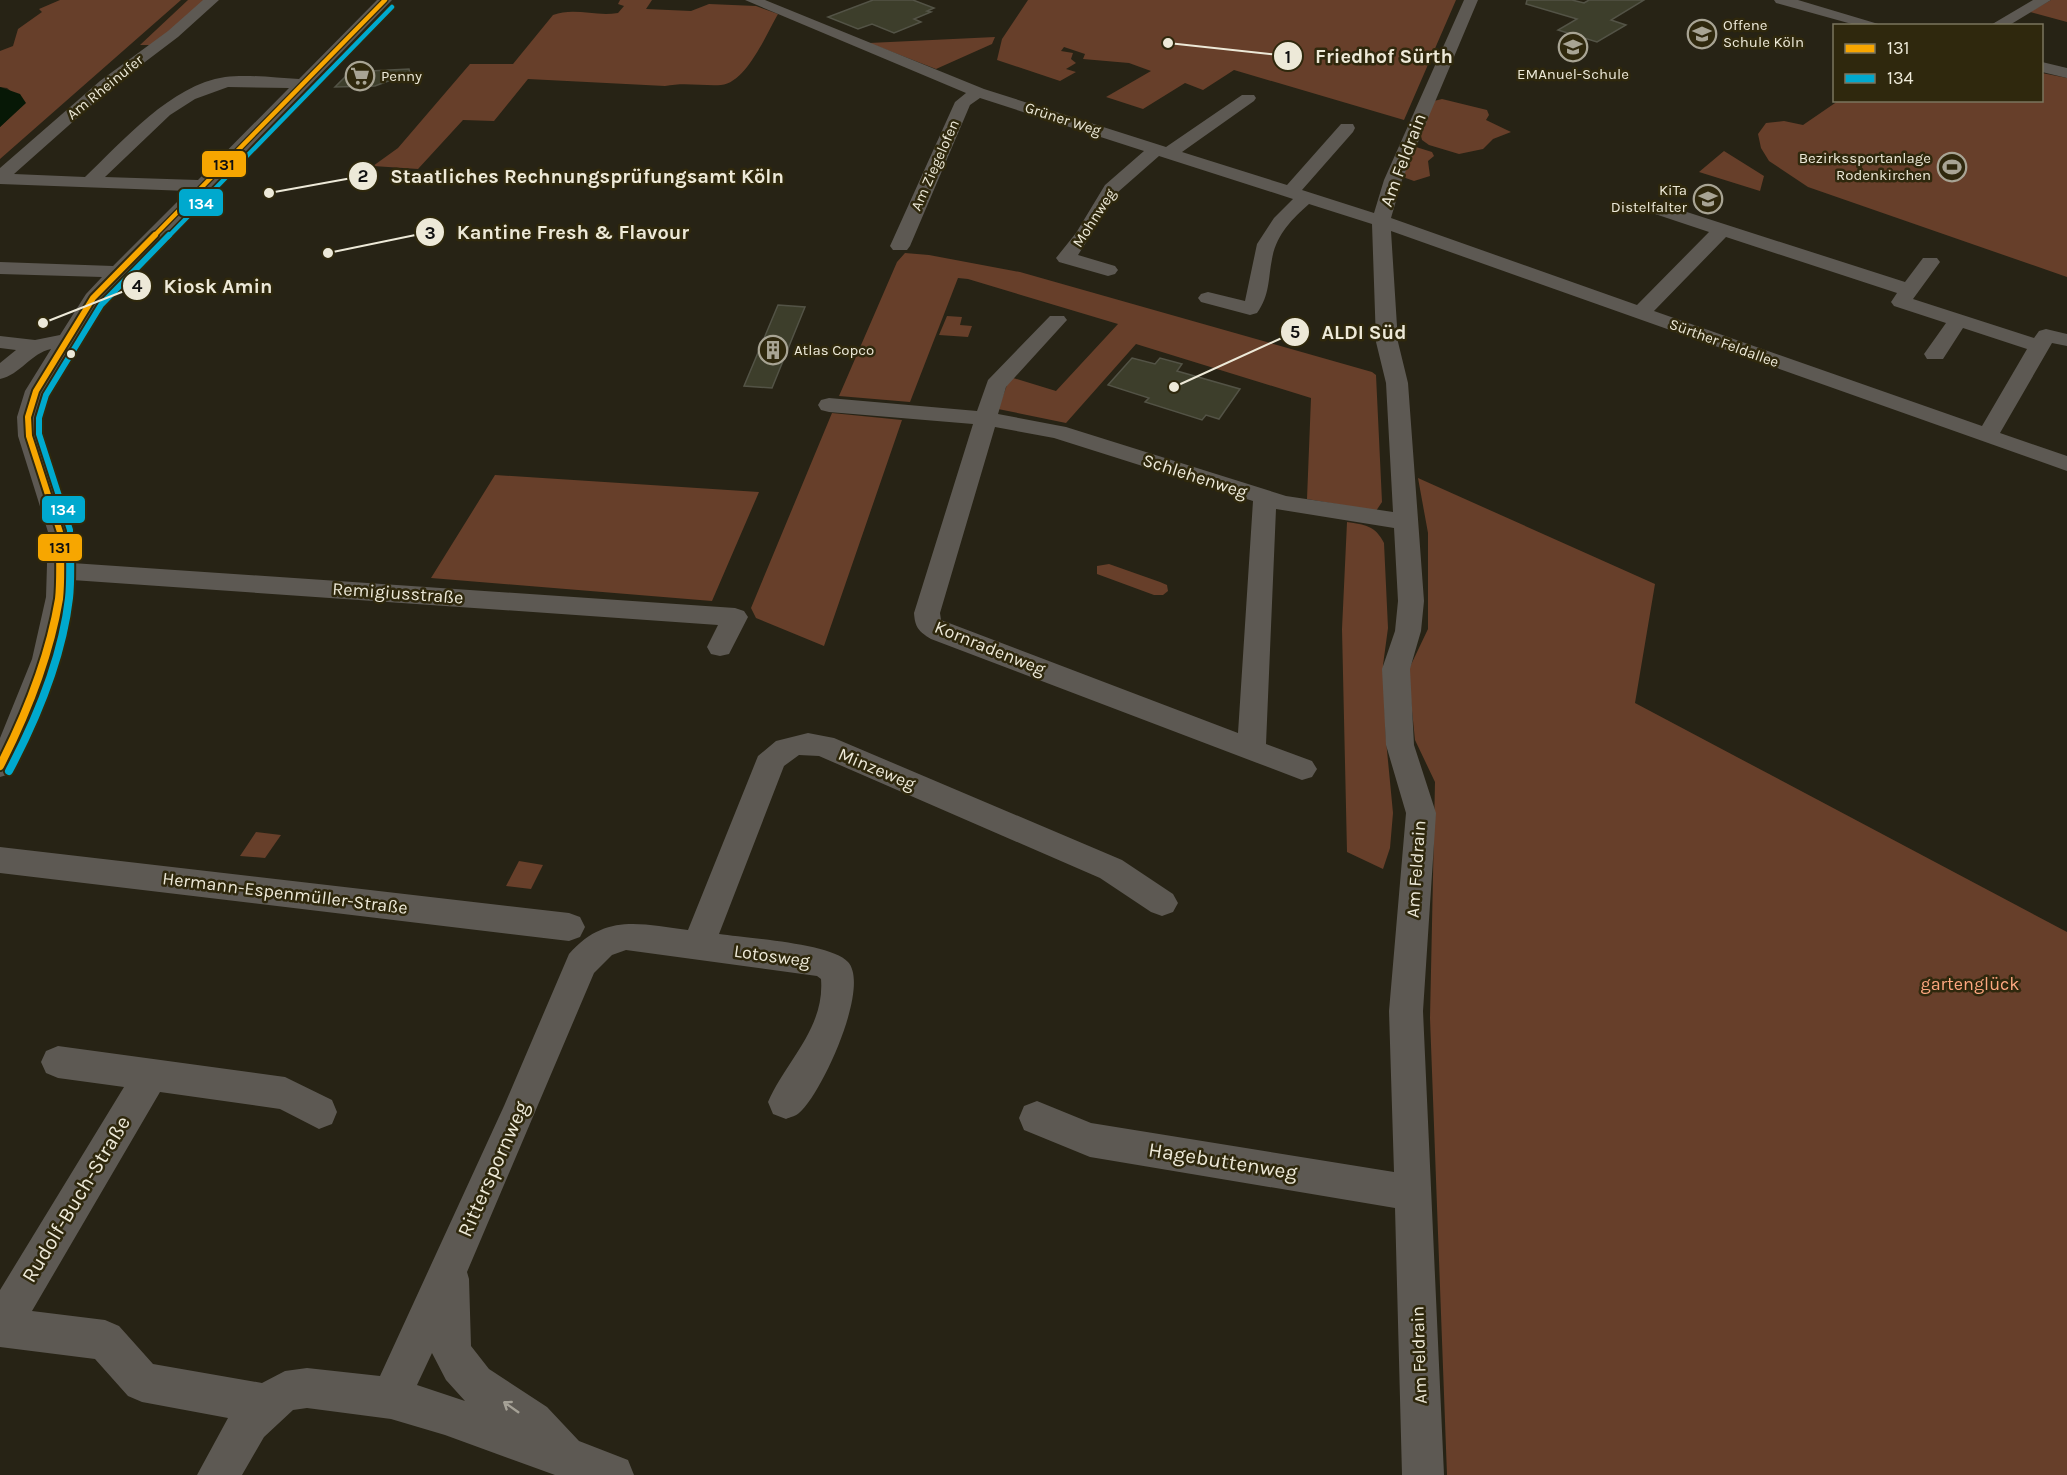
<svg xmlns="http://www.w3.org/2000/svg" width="2067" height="1475" viewBox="0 0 2067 1475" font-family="Karla,sans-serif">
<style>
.green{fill:#673f2a}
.water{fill:#071806}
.building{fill:#3d3e2b;stroke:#535346;stroke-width:1.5}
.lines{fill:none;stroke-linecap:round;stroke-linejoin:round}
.minor{fill:#5d5953;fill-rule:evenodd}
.bus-1-far2-casing{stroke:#2f280d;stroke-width:7}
.bus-1-far1-casing{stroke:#2f280d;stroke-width:10}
.bus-1-casing{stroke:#2f280d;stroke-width:12}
.bus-2-far2-casing{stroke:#2f280d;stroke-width:7}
.bus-2-far1-casing{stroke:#2f280d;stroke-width:10}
.bus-2-casing{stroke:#2f280d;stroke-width:12}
.bus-1-far2{stroke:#f7a600;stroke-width:4.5}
.bus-1-far1{stroke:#f7a600;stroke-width:6}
.bus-1{stroke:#f7a600;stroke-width:8}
.bus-2-far2{stroke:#00a9ce;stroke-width:4.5}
.bus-2-far1{stroke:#00a9ce;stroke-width:6}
.bus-2{stroke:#00a9ce;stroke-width:8}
.oneway{stroke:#a5a196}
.bus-dot{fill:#ede9d8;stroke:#2f280d;stroke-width:2}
.labels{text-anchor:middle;stroke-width:5;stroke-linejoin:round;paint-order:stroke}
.far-poi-label{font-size:15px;fill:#ede9d8;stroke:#2f280d;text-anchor:start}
.far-street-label{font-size:15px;fill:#ede9d8;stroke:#2f280d}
.street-label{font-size:18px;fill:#ede9d8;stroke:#2f280d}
.park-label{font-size:18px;fill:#fca77f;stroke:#2f280d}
.near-street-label{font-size:21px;fill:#ede9d8;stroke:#2f280d}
.leader{fill:none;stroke:#ede9d8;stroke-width:2}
.callout-dot{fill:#ede9d8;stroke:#2f280d;stroke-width:2}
.mark-label{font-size:18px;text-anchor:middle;font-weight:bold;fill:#111}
.callout-label{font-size:20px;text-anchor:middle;font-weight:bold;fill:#ede9d8;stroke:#2f280d;stroke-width:5;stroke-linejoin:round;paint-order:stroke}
.line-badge{stroke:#2f280d;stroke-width:2}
.badge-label{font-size:16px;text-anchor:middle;font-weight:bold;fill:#fff}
.pale-badge-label{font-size:16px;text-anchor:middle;font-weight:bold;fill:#111}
</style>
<rect width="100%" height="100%" fill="#272315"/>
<!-- green -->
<path class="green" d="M60 0H181L0 159V127L25 103 7 88 0 87V51L13 46 18 29 42 12 39 9Z
M188 0H208L153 45H140Z
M620 0H652L646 9 691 11 709 4 756 6 778 14C766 35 746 83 721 85 702 86 684 82 665 86L528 79 494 121 463 120 418 169 373 166 398 148 470 64H513L553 15C575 7 595 17 618 13L624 6 618 4Z
M1028 0H1456L1404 120 1234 70 1203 90 1185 83 1143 109 1106 97 1151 71 1129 63 1083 59 1085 54 1064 47 1061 51 1073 53 1071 59 1076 63 1066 69 1076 72 1060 81 997 60 1002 39Z
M2051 0H2067V22L2030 12Z
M995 37 992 44 936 69 869 43Z
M2042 73 2067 78V277L1808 187 1769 161 1761 148 1758 134 1766 123 1784 121 1803 125 1838 101 2042 100Z
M1442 99 1487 110 1489 115 1486 120 1511 132 1493 139 1483 149 1459 154 1429 145 1422 140 1420 132 1434 101Z
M1416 147 1432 152 1434 156 1428 161 1430 176 1414 181 1400 176 1413 149Z
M1724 151 1764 176 1760 191 1699 172Z
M905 253 929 255 1020 272 1372 372 1376 375 1382 502 1376 511 1307 499 1311 398 1136 344 1066 423 998 409 1010 377 1056 391 1118 324 968 279 958 278 910 402 839 396 897 262Z
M947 316 962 317 960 325 972 326 968 337 939 335Z
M832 413 902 420 824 646 756 618 751 608Z
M495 475 759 492 712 601 431 578Z
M1418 478 1655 584 1635 703 2067 932V1475H1447L1430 1018 1435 782 1415 740 1408 671 1428 629V533Z
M1347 522C1365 525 1375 525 1384 543L1388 628 1383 665 1386 740 1393 813 1390 848 1383 869 1347 852 1342 629Z
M1109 564 1160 582 1167 585 1168 591 1163 595H1154L1097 574V566Z
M256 832 281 835 265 858 240 856Z
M519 861 543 865 531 889 506 886Z"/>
<!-- water -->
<path class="water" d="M0 87 20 94 26 103 0 127Z"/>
<!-- building -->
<path class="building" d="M873 0H913L934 8 927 11 931 12 914 19 921 22 894 33 872 24 858 29 828 17Z
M1527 0H1572L1584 3 1589 0H1644L1611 20 1626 25 1597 42 1558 30 1577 19 1526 4Z
M409 69 410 73 375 86 335 87 350 72Z
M778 305 805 307 772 388 744 386Z
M1132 358 1155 364 1160 358 1182 364 1177 371 1240 389 1219 419 1206 415 1202 420 1145 402 1149 398 1108 385Z"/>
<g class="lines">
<!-- minor -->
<path class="minor" d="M203 0H219L178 37 112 87 14 174 85 177C123 141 171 85 225 77 248 74 275 78 299 79L377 0H392L101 301 47 391 39 417 40 436 72 532V563L735 608 744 611 748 617 729 654 720 656 711 654 707 647 718 625 72 580C72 647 41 716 10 774L0 777V738L32 659 46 597 48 532 18 436 17 417 25 391 51 349C31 353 20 375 0 379V363L16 350 0 348V336L35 340 60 335 86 294 102 277 0 274V262L113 266 188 191 0 184V168L100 81 168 31ZM228 87 289 88 198 180 105 177 170 115 195 99Z
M745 0H765L984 89 1166 147 1242 95H1254L1256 98 1254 101 1182 152 1287 185 1341 124H1353L1355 128 1353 132 1302 190 1374 213 1384 180 1464 0H1478L1402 180 1391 218 1637 305 1709 232 1655 214 1653 210 1655 206 1662 204 1905 282 1923 258H1937L1940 262 1913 299 2034 338 2039 331 2046 329 2067 334V346L2052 343 2000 433 2067 456V471L1391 231 1398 342 1408 383 1424 601 1421 631 1410 669 1414 745 1436 813 1423 1011 1444 1475H1402L1395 1208 1090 1157 1024 1130 1019 1118 1024 1106 1037 1101 1091 1123 1394 1172 1389 1011 1406 813 1386 745 1382 669 1395 631 1398 601 1394 528 1276 509 1266 744 1312 761 1317 769 1312 777 1302 780 931 639C918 631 915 627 914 613L973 424 829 412 821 410 818 405 821 400 829 398 977 411 988 380 1050 316H1064L1067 320 1006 387 998 414 1066 427 1286 496 1393 512 1386 383 1376 342 1372 224 1309 204C1292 219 1276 235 1272 259 1268 279 1270 295 1257 313L1250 315 1201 302 1198 298 1201 294 1208 292 1245 301 1257 244 1274 218 1293 199 1159 156 1118 192 1078 255 1115 266 1118 270 1115 274 1108 276 1059 262 1056 258 1076 233 1105 185 1144 151 980 98 970 105 910 246 907 250H893L890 246 955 102 966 93ZM1726 237 1897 293 1891 302 1894 306 1946 323 1924 354 1927 359H1943L1963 328 2027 349 1982 426 1654 311ZM995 427 1054 438 1253 501 1238 733 941 620 940 613Z
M1774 0H1798L1885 26H1859L1776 3Z
M2033 0H2051L2008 26H1989Z
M2042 62 2067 68V78L2042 72Z
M808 733 834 738 1122 860 1173 894 1178 903 1173 912 1162 916 1151 912 1100 878 819 756 799 755 784 766 719 934C746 938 831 943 848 962 871 987 821 1095 799 1113 796 1116 790 1117 786 1119L773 1114 768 1102C786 1061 825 1028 821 979L817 976 626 950 612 955 594 973 467 1272 469 1279 471 1346 489 1369 547 1407 579 1441 628 1460 634 1475H555L445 1435 391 1419 307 1408 293 1410 264 1437 242 1475H197L228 1418 142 1402 128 1396 95 1359 0 1347V1290L124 1087 58 1078 46 1073 41 1062 46 1051 58 1046 285 1077 332 1100 337 1112 332 1124 319 1129 280 1109 160 1092 32 1311 105 1320 119 1326 153 1364 262 1383 285 1371 307 1368 380 1376 504 1106 569 954C605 913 640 924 688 930L758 756 776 741ZM432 1353 446 1380 465 1401 417 1385Z
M0 847 569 913 580 917 585 927 580 937 569 941 0 873Z"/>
<!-- bus-1-far2 casing -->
<g class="bus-1-far2-casing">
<path id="bus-1-far2" d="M153 237 385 0"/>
</g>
<!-- bus-1-far1 casing -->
<g class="bus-1-far1-casing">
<path id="bus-1-far1" d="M60 545V532L29 436 28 417 36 391 93 298 155 235"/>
</g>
<!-- bus-1 casing -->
<g class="bus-1-casing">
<path id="bus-1" d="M0 766C27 713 49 658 59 599 61 581 60 562 60 543"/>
</g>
<!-- bus-2-far2 casing -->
<g class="bus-2-far2-casing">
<path id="bus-2-far2" d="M168 237 392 7"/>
</g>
<!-- bus-2-far1 casing -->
<g class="bus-2-far1-casing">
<path id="bus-2-far1" d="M70 545V530L39 434V418L46 395 101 305 169 235"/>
</g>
<!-- bus-2 casing -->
<g class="bus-2-casing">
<path id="bus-2" d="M9 771C37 718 62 659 69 598 71 581 70 561 70 543"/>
</g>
<!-- bus-1-far2 -->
<use href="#bus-1-far2" class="bus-1-far2"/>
<!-- bus-1-far1 -->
<use href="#bus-1-far1" class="bus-1-far1"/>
<!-- bus-1 -->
<use href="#bus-1" class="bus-1"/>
<!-- bus-2-far2 -->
<use href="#bus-2-far2" class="bus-2-far2"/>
<!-- bus-2-far1 -->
<use href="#bus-2-far1" class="bus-2-far1"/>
<!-- bus-2 -->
<use href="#bus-2" class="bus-2"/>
</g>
<!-- one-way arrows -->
<defs><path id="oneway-shaft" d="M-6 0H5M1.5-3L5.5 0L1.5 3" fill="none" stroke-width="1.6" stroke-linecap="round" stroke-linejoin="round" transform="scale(1.5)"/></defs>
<use class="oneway" href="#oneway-shaft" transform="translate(511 1407) rotate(-145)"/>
<!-- icons -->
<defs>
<g id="school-ring" transform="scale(1.5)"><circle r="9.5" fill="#2f280d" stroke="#a8a494" stroke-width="1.5"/><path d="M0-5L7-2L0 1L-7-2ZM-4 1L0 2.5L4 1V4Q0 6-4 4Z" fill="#a8a494"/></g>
<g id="supermarket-ring" transform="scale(1.5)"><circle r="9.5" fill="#2f280d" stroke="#a8a494" stroke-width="1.5"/><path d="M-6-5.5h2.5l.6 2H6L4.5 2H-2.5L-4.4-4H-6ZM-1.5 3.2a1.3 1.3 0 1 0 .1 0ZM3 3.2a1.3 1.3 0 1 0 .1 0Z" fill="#a8a494"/></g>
<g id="stadium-ring" transform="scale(1.5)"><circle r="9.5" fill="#2f280d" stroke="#a8a494" stroke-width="1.5"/><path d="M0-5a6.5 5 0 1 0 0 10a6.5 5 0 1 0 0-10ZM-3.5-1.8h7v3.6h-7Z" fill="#a8a494"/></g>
<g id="building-ring" transform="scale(1.5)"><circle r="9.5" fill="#2f280d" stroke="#a8a494" stroke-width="1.5"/><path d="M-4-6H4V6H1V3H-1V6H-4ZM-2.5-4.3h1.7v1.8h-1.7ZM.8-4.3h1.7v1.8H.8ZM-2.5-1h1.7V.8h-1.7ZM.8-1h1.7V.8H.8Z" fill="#a8a494"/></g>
</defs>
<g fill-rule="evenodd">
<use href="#school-ring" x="1702" y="34"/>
<use href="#school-ring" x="1573" y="47"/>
<use href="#supermarket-ring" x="360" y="76"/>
<use href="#stadium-ring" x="1952" y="167"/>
<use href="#school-ring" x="1708" y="199"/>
<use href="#building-ring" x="773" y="350"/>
</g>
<!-- markers -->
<circle class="bus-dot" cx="71" cy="354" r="5"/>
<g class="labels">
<!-- far-poi labels -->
<g class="far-poi-label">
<text x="1723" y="30">Offene<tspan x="1723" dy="17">Schule Köln</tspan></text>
<text x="1573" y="79" text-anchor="middle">EMAnuel-Schule</text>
<text x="381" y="81">Penny</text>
<text x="1931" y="163" text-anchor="end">Bezirkssportanlage<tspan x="1931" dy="17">Rodenkirchen</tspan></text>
<text x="1687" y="195" text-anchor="end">KiTa<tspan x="1687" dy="17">Distelfalter</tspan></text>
<text x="794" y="355">Atlas Copco</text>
</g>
<!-- far-street labels -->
<g class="far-street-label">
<text transform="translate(105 87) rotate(-39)" y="5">Am Rheinufer</text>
<text transform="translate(1063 119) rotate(18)" y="5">Grüner Weg</text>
<text transform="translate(935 165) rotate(-66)" y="5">Am Ziegelofen</text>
<text transform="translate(1094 218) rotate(-57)" y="5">Mohnweg</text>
<text transform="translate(1724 343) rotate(20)" y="5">Sürther Feldallee</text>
</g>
<!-- street labels -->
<g class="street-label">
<text transform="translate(1403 160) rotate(-69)" y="6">Am Feldrain</text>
<text transform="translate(1195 476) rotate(18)" y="6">Schlehenweg</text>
<text transform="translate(398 593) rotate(4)" y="6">Remigiusstraße</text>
<text transform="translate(990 648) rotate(22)" y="6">Kornradenweg</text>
<text transform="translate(877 769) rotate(23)" y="6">Minzeweg</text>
<text transform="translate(1416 869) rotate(-86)" y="6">Am Feldrain</text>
<text transform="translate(285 893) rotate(7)" y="6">Hermann-Espenmüller-Straße</text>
<text transform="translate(772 956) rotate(8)" y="6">Lotosweg</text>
<text transform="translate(1419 1355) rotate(-92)" y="6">Am Feldrain</text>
</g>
<!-- park labels -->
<g class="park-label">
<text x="1970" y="990">gartenglück</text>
</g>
<!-- near-street labels -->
<g class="near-street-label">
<text transform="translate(1223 1161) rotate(9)" y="7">Hagebuttenweg</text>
<text transform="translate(493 1169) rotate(-66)" y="7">Ritterspornweg</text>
<text transform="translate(76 1199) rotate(-59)" y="7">Rudolf-Buch-Straße</text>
</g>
</g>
<!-- callouts -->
<path class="leader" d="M1168 43L1288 56M269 193L363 176M328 253L430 232M43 323L137 286M1174 387L1295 332"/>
<g class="callout-dot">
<circle cx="1168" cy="43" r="6"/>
<circle cx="269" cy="193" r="6"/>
<circle cx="328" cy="253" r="6"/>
<circle cx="43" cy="323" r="6"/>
<circle cx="1174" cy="387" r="6"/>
<circle cx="1288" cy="56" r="15"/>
<circle cx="363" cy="176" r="15"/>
<circle cx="430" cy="232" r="15"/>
<circle cx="137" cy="286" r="15"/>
<circle cx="1295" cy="332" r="15"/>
</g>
<g class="mark-label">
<text x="1288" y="63">1</text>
<text x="363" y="182">2</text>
<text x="430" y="239">3</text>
<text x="137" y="292">4</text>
<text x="1295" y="338">5</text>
</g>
<g class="callout-label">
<text x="1384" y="63">Friedhof Sürth</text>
<text x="587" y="183">Staatliches Rechnungsprüfungsamt Köln</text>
<text x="573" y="239">Kantine Fresh &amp; Flavour</text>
<text x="218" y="293">Kiosk Amin</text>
<text x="1364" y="339">ALDI Süd</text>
</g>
<g class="line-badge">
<rect x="201" y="150" width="46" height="28" rx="6" fill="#f7a600"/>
<rect x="178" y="188" width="46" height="29" rx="6" fill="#00a9ce"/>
<rect x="41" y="495" width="45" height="29" rx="6" fill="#00a9ce"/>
<rect x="37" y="533" width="46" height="29" rx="6" fill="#f7a600"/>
</g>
<g class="badge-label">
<text x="201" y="209">134</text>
<text x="63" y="515">134</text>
</g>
<g class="pale-badge-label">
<text x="224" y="170">131</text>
<text x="60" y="553">131</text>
</g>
<!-- legend -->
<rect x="1833" y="24" width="210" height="78" fill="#2f280d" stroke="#7b755e" stroke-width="1.5"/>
<rect x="1845" y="44" width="30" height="9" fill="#f7a600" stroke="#7b755e" stroke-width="1.5"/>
<text x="1887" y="54" font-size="18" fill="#ede9d8">131</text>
<rect x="1845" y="74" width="30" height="9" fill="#00a9ce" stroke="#7b755e" stroke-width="1.5"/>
<text x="1887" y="84" font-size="18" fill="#ede9d8">134</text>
</svg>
